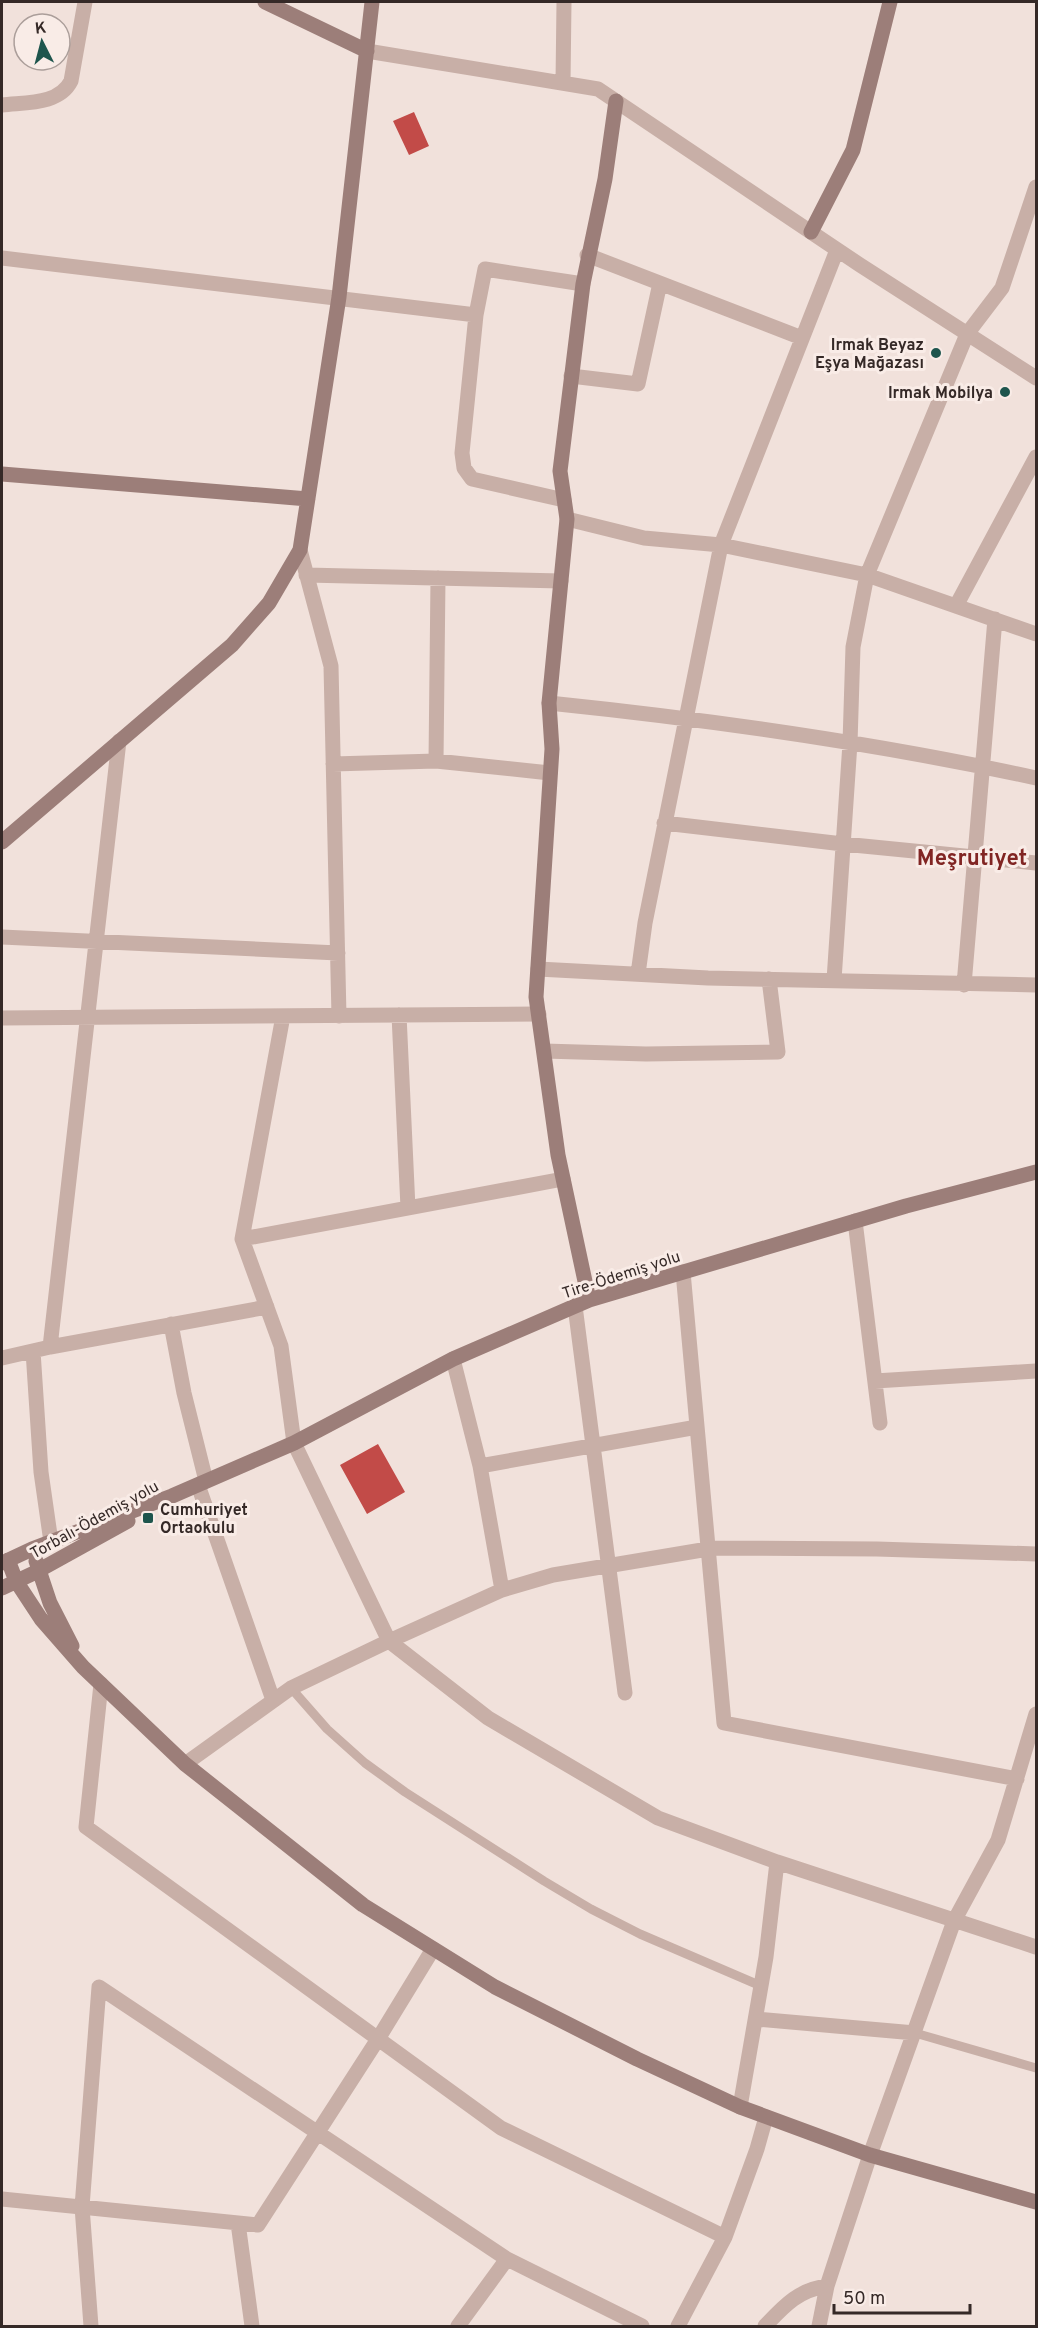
<svg xmlns="http://www.w3.org/2000/svg" width="1038" height="2328" viewBox="0 0 1038 2328" font-family="Overpass,sans-serif">
<style>
.building{fill:#c24b48}
.lines{fill:none;stroke-linecap:round;stroke-linejoin:round}
.lane{stroke:#c8afa7;stroke-width:9}
.street{stroke:#c8afa7;stroke-width:15}
.secondary{stroke:#9c7e79;stroke-width:15}
.poi-dot{fill:#1e554d;stroke:#f9ece7;stroke-width:2}
.labels{text-anchor:middle;stroke-width:6;stroke-linejoin:round;paint-order:stroke}
.poi-label{font-size:16px;font-weight:bold;fill:#352927;stroke:#f9ece7;text-anchor:end}
.street-label{font-size:16px;fill:#352927;stroke:#f9ece7}
.district-label{font-size:22px;font-weight:bold;fill:#812523;stroke:#f9ece7}
</style>
<rect width="100%" height="100%" fill="#f1e1db"/>
<!-- building -->
<path class="building" d="M414 112 429 146 409 155 393 121Z
M378 1444 405 1492 367 1514 340 1465Z"/>
<g class="lines">
<!-- lane -->
<path class="lane" d="M291 1688 327 1729 365 1763 405 1792 544 1881 591 1909 640 1934 761 1986
M915 2033 1036 2068"/>
<!-- street -->
<path class="street" d="M367 51 598 89 860 265 1036 378
M563 83 564 2
M2 105C25 102 59 105 71 81L85 2
M587 255 802 338
M2 258 476 315 462 453 464 468 472 479 564 500
M476 315 485 269 583 284
M571 376 638 384 660 283
M567 519 644 538 721 545 867 575 1036 634
M300 550 331 666 339 1016
M306 575 561 581
M438 578 436 761 550 773
M956 606 1036 457
M549 703C713 720 876 743 1036 778
M333 764 436 761
M664 823 843 844 1036 863
M2 937 338 953
M538 969 708 978 1036 985
M638 974 645 923 721 545 837 250
M834 980 850 743 853 647 867 575 967 334 1002 288 1036 187
M964 985 995 619
M399 1015 408 1208
M283 1016 242 1239 281 1346 294 1443 389 1641 488 1718 658 1818 777 1862 1036 1947
M2 1018 539 1014
M544 1051 646 1054 778 1052 769 979
M855 1221 880 1423
M242 1239 563 1179
M683 1272 724 1723 1017 1779
M575 1306 625 1693
M171 1324 184 1393 206 1481
M50 1347 267 1307
M33 1351 41 1472 51 1542
M2 1358 50 1347 119 741
M453 1359 480 1466 502 1590
M875 1381 1036 1371
M480 1466 697 1427
M198 1485 273 1700
M101 1684 86 1827 501 2128 725 2237
M185 1764 291 1688 389 1641 502 1590 553 1575 714 1548 877 1549 1036 1554
M756 2019 915 2033
M740 2107 766 1957 777 1862
M2 2199 258 2225 378 2039 433 1949
M238 2223 252 2326
M91 2326 82 2207 99 1987 507 2259
M458 2326 507 2259 642 2326
M678 2326 725 2237 757 2149 766 2117
M765 2326C784 2306 798 2290 827 2286
M819 2326 827 2286 870 2155 954 1921 998 1840 1036 1714"/>
<!-- secondary -->
<path class="secondary" d="M265 2 367 51
M811 232 853 150 890 2
M2 474 308 499
M2 842 232 645 269 603 300 550 339 297 372 2
M589 1300 558 1155 536 997 552 749 549 703 567 519 560 471 583 284 605 179 616 101
M8 1560 16 1581 41 1619 83 1667 185 1764 363 1905 495 1987 637 2059 740 2107 870 2155 1036 2202
M36 1561 50 1603 72 1646
M2 1563 32 1549 172 1496 294 1443 453 1359 589 1300 906 1206 1036 1172
M2 1588 34 1573 128 1521"/>
</g>
<!-- markers -->
<g class="poi-dot">
<circle cx="936" cy="353" r="6"/>
<circle cx="1005" cy="392" r="6"/>
<rect x="142" y="1512" width="12" height="12" rx="3"/>
</g>
<g class="labels">
<!-- poi labels -->
<g class="poi-label">
<text x="924" y="350">Irmak Beyaz<tspan x="924" dy="18">Eşya Mağazası</tspan></text>
<text x="993" y="398">Irmak Mobilya</text>
<text x="160" y="1515" text-anchor="start">Cumhuriyet<tspan x="160" dy="18">Ortaokulu</tspan></text>
</g>
<!-- street labels -->
<g class="street-label">
<text transform="translate(621 1274) rotate(-18)" y="6">Tire-Ödemiş yolu</text>
<text transform="translate(94 1519) rotate(-29)" y="6">Torbalı-Ödemiş yolu</text>
</g>
<!-- district labels -->
<g class="district-label">
<text x="972" y="865">Meşrutiyet</text>
</g>
</g>
<!-- border -->
<rect width="1038" height="2328" fill="none" stroke="#352927" stroke-width="6"/>
<!-- north arrow -->
<g transform="translate(42 42) rotate(354)"><circle r="28" fill="#f9ece7" stroke="#ab9e9a" stroke-width="1.5"/>
<path d="M0-4.5L10 22L0 15L-10 22Z" fill="#1e554d"/>
<text y="-9" font-size="16" font-weight="bold" text-anchor="middle" fill="#352927">K</text>
</g>
<!-- scale -->
<path d="M834 2304v9h136v-9" fill="none" stroke="#352927" stroke-width="3"/>
<text x="843" y="2304" font-size="18" fill="#352927" stroke="#f9ece7" stroke-width="4.5" paint-order="stroke">50 m</text>
</svg>
